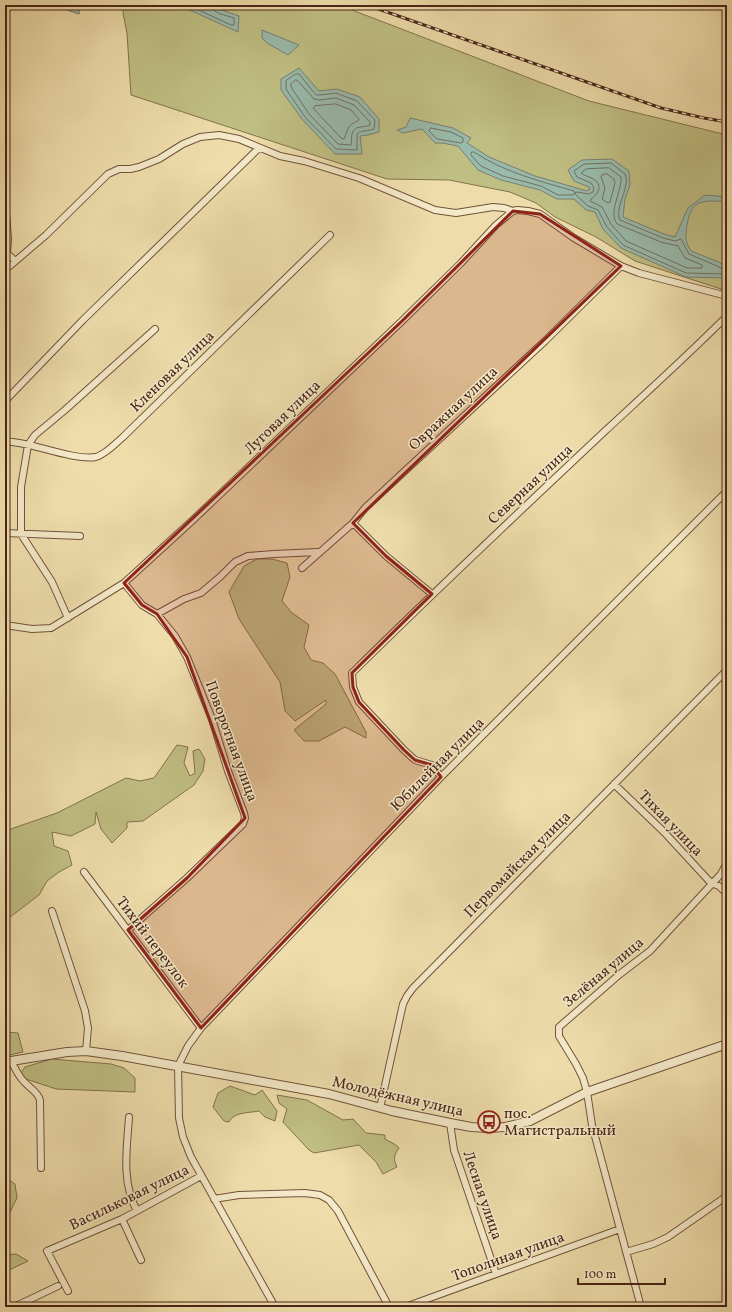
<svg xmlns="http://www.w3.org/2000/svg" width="732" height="1312" viewBox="0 0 732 1312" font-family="Vollkorn,serif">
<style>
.green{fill:#c0bf83;stroke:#84724d}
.water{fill:#99bbad;stroke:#797f71}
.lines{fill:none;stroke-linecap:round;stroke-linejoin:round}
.shore{stroke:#717062;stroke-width:1}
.minor-casing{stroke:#72533c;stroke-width:8}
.tertiary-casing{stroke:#72533c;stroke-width:10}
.minor{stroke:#f4e9c8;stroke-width:6}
.tertiary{stroke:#f4e9c8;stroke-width:8}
.rail-casing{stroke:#492517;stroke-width:3}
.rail{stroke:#f4e9c8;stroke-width:1.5;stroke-dasharray:4.5;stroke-linecap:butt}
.marked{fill:#8f2418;fill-opacity:0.2;stroke:#8f2418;stroke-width:3;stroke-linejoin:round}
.labels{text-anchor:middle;stroke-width:3;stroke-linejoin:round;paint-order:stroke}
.street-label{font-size:15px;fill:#492517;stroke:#f4e9c8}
.poi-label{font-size:15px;fill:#492517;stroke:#f4e9c8;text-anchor:start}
</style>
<rect width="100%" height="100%" fill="#eeddab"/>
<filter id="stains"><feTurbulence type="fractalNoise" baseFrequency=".005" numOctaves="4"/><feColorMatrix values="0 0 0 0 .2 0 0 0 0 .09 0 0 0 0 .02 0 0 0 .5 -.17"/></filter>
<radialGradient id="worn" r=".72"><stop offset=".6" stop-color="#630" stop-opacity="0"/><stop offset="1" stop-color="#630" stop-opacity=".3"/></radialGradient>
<!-- green -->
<path class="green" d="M124 5H339L589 101 727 135V291L635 261 596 237 555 217 536 203 510 192 449 180 387 179 131 95 127 33 123 13Z
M257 559H272L287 563 290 577 282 601 291 612 309 625 304 647 311 660 323 663 335 674 366 732V738L345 727 319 741H304L294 730 326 704V700L295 721 285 711 280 682 239 619 229 592 244 566Z
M177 745 188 747 184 763 190 776 195 773 193 751 199 749 205 759 203 771 194 785 143 821 127 822V828L112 843 101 829 96 812 95 824 71 836 52 832 54 846 68 851 72 865 59 872 47 881 39 895 5 921V831L57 813 126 778 140 781 154 778Z
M5 1032 18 1033 23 1052 5 1056Z
M52 1059 111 1064 124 1068 135 1078V1092L56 1089 26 1079 21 1073 25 1067Z
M230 1086 255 1095 262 1090 277 1111 275 1121 265 1117 259 1111C249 1113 233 1112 229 1122L224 1121 213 1107 218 1093Z
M277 1095 307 1100 343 1120 353 1119 366 1133 385 1135V1139L396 1145 399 1148C394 1155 393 1159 397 1167L383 1174 376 1162 359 1145 314 1153 309 1150 283 1122 287 1109 279 1103Z
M5 1177 15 1184 17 1198 5 1222Z
M16 1254 28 1261 5 1272V1255Z"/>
<!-- water -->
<path class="water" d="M52 5H80L79 14Z
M179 5H213L216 8 239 16 238 32Z
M262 30 299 45 288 55 267 43 262 38Z
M299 68 319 91 337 89 360 97 379 119V132L368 135 360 136 362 154H335L302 119 281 90V79Z
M410 118 453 128 471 138 467 143 489 157 535 176 587 191 590 189 589 187 574 181 568 170 582 160 612 159 629 171 630 185 625 199 623 217 664 234 675 237 688 208 705 195 727 197V202C720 201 706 200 699 203 688 207 686 229 686 239 686 243 689 247 691 251L719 262 726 267 727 278 686 277 621 248 603 229 595 212 586 210 574 199H557L540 190 501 180 478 170 458 146 442 143H435L422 129 403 133 397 130 406 127Z"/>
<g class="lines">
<!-- shore -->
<path class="shore" d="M188 5 231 25H234V18C226 15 212 14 211 5
M296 74H299L316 95H320L336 93 357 101 375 120 374 129C369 131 361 130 357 134V150L336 149 305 117 286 89V81Z
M296 80 298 81 314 99 319 100 336 98 354 105 370 122V125C363 128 354 125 352 134 351 138 352 141 351 145L338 144 309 114 291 87V84Z
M336 104 351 110 359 119 358 121C347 125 348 130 344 139L341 138 313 108 315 106Z
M431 128 451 132 463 138V142L461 143 437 139 429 131Z
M472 152H474C504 172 539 181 574 191L575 193 573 195H558L541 186 503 176 481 166 471 155Z
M609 168 621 177C622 191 608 212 617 224L661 242 678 246 685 258 702 265V268H687L626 241 611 224 602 207 590 201 591 199C599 194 603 184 593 179 589 176 584 176 581 173L586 169Z
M607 174 614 179 615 183 610 202 608 203 602 199 605 188 601 177 602 175Z
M727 270 726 271 717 266 689 254 681 239 675 241 663 238 620 220C615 209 625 195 626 184 627 181 626 177 625 174L611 163 584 164 574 171 577 177 591 183 594 188 593 192 589 194 577 192 575 193 576 195 588 206 598 210 607 227 623 245 686 273 724 274 726 273 727 274"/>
<!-- minor casing -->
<g class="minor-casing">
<path id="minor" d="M5 200 8 239 7 253 15 261
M5 270 46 235 108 174 119 169H130L139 167 159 159 183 144 200 137 219 135 239 139 280 156 304 161 359 178 435 210 456 213 493 207 504 208 513 211
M5 401 83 320 259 148
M5 441C13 442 21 443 29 445 47 449 78 460 96 457 106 454 115 444 123 437L330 235
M353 523 386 556 432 594
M5 533 80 536
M302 568 353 523 365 508 545 341 621 266
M124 583 142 605 157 614 175 636 187 657 212 719 228 771 244 813 245 818 243 824 187 878 128 930
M157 614 184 599 201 593 221 576 235 562 248 556 274 554 318 552
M68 618 52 582 21 534V487L28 445 35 435 65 410 155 329
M5 625 32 629 51 628 124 583 193 520 402 321 461 263 496 225 513 211 517 210 528 211 540 214 574 238 621 266 639 273 727 296
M441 777 432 765 415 760 404 750 359 702 353 687 352 673C435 591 519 512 604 432 645 394 687 356 727 316
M614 784 664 832 711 883 719 886 727 894
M84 872 201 1028
M52 911 85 1011 88 1028 86 1051
M11 1061C14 1066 17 1073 21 1078 26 1086 38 1091 40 1100L41 1168
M380 1108 403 1004 407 996 413 988 727 670
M129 1117C127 1148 121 1182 137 1211
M450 1123 454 1150 496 1274
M214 1199 239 1195 305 1193 320 1195 329 1200 338 1211 389 1307
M122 1219 141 1260
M626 1252 653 1244 668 1237 727 1196
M68 1291 47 1251 122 1219 201 1176
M14 1307 58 1286
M275 1307 191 1157 183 1137 179 1118 178 1066 188 1046 201 1028 441 777 727 491
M405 1307 620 1229
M641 1307 592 1125 587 1092 583 1078 576 1064 559 1036V1027L620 974 650 951 721 874 727 863"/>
</g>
<!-- tertiary casing -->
<g class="tertiary-casing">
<path id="tertiary" d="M5 1062 67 1052 86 1051 122 1056 329 1094 392 1111 450 1123 471 1127 489 1128 505 1127 530 1121 587 1092 727 1044"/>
</g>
<!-- minor -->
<use href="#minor" class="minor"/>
<!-- tertiary -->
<use href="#tertiary" class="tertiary"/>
<!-- rail casing -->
<g class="rail-casing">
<path id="rail" d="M367 5 661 108 704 118 727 122"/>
</g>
<!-- rail -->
<use href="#rail" class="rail"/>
</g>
<!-- marked area -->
<path class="marked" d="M513 211 540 214 621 266 353 523 386 556 432 594 352 673 353 687 359 702 404 750 415 760 432 765 441 777 201 1028 128 930 187 878 245 818 187 657 157 614 142 605 124 583 402 321Z"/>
<!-- icons -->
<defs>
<g id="bus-ring" transform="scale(1.15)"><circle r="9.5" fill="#f4e9c8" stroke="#8f2418" stroke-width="1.5"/><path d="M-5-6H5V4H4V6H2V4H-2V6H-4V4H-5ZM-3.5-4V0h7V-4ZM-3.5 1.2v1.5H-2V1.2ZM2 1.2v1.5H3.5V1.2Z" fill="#8f2418"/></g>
</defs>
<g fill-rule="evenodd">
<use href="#bus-ring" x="489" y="1122"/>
</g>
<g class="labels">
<!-- street labels -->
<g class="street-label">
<text transform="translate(172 371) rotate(-44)" y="5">Кленовая улица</text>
<text transform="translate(453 408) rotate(-43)" y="5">Овражная улица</text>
<text transform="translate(282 417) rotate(-44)" y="5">Луговая улица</text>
<text transform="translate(530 484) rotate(-43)" y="5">Северная улица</text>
<text transform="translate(232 741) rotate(70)" y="5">Поворотная улица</text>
<text transform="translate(437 764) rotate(-45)" y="5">Юбилейная улица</text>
<text transform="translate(671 823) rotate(46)" y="5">Тихая улица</text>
<text transform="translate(517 864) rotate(-45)" y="5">Первомайская улица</text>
<text transform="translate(153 942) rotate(53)" y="5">Тихий переулок</text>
<text transform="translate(603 972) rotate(-40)" y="5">Зелёная улица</text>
<text transform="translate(398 1096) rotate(13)" y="5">Молодёжная улица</text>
<text transform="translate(483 1195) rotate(71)" y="5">Лесная улица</text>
<text transform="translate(129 1197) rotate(-26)" y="5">Васильковая улица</text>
<text transform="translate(508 1256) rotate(-20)" y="5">Тополиная улица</text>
</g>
<!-- poi labels -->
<g class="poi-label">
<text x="504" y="1118">пос.<tspan x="504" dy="17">Магистральный</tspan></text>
</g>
</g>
<!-- margin -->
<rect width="732" height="1312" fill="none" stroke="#eeddab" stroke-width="20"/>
<rect x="6" y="6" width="720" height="1300" fill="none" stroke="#492517" stroke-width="2"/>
<rect x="10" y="10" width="712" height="1292" fill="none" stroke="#492517"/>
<!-- scale -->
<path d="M578 1278v6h87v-6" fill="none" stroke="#492517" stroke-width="2"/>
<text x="584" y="1278" font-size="12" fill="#492517" stroke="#f4e9c8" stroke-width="3" paint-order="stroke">100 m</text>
<rect width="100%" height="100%" filter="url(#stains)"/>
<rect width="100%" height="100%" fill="url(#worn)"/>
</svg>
